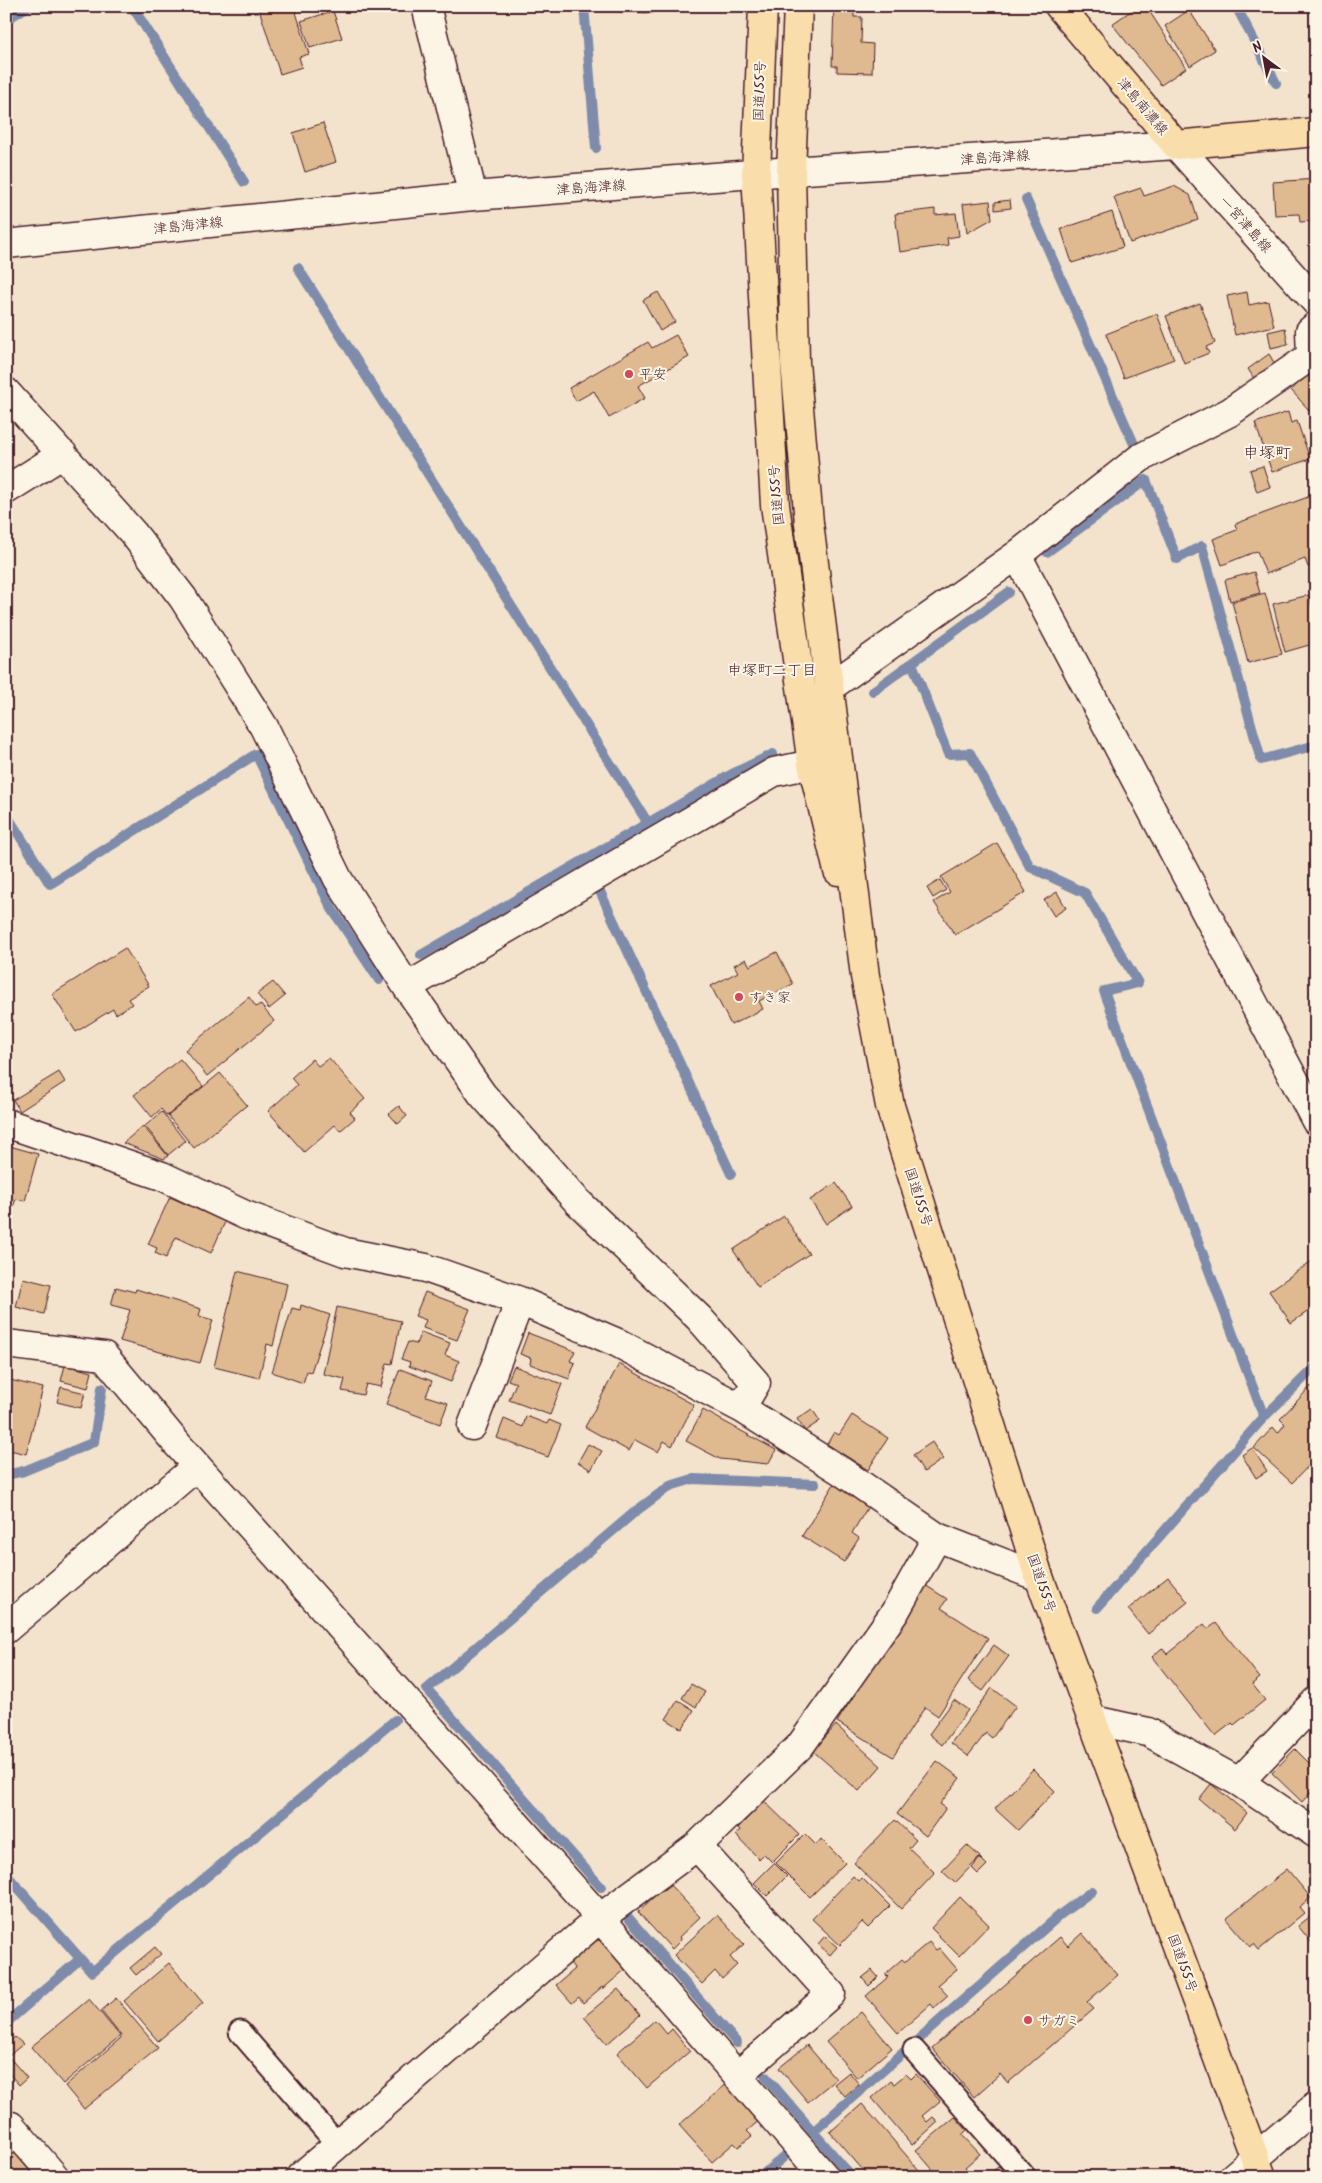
<svg xmlns="http://www.w3.org/2000/svg" width="1322" height="2183" viewBox="0 0 1322 2183" font-family="Kalam,'Klee One',sans-serif">
<style>
.lines{fill:none;stroke-linecap:round;stroke-linejoin:round}
.stream{stroke:#7e8baa;stroke-width:10}
.building{fill:#dfba90;stroke:#4a1f2b}
.lane-casing{stroke:#4a1f2b;stroke-width:25}
.street-casing{stroke:#4a1f2b;stroke-width:31}
.secondary-casing{stroke:#4a1f2b;stroke-width:31}
.primary-casing{stroke:#4a1f2b;stroke-width:31}
.highway-casing{stroke:#4a1f2b;stroke-width:31}
.lane{stroke:#fcf5e5;stroke-width:21}
.street{stroke:#fcf5e5;stroke-width:28}
.secondary{stroke:#fcf5e5;stroke-width:28}
.primary{stroke:#f9deab;stroke-width:28}
.highway{stroke:#f9deab;stroke-width:28}
.poi-dot{fill:#d1495b;stroke:#fcf5e5;stroke-width:2}
.labels{text-anchor:middle;stroke-width:4;stroke-linejoin:round;paint-order:stroke}
.street-label{font-size:14px;fill:#4a1f2b;stroke:#fcf5e5}
.poi-label{font-size:14px;fill:#4a1f2b;stroke:#fcf5e5;text-anchor:start}
.neighbourhood-label{font-size:15px;fill:#4a1f2b;stroke:#fcf5e5}
.quarter-label{font-size:16px;fill:#4a1f2b;stroke:#fcf5e5}
</style>
<rect width="100%" height="100%" fill="#f3e3cc"/>
<filter id="ink" filterUnits="userSpaceOnUse"><feTurbulence type="fractalNoise" baseFrequency=".02" numOctaves="2"/><feDisplacementMap in="SourceGraphic" scale="10" xChannelSelector="R" yChannelSelector="G"/><feConvolveMatrix kernelMatrix="1 2 1 2 8 2 1 2 1" color-interpolation-filters="sRGB"/></filter>
<g filter="url(#ink)">
<g class="lines">
<!-- stream -->
<path class="stream" d="M132 6 244 182
M584 6 596 148
M1236 6 1276 83
M6 20 28 6
M1026 199 1134 444
M298 268 648 823
M1047 552 1146 480 1177 559 1202 546 1261 760 1316 745
M912 663 948 754 970 753 1030 867 1085 893 1138 983 1104 991 1264 1417
M873 691 1009 592
M6 814 50 884 256 754 332 909 379 980
M598 887 731 1174
M421 955 732 774 773 754
M6 1475 24 1471 94 1442 102 1388
M1097 1608 1264 1417 1316 1366
M6 1874 92 1972 395 1720
M601 1887 427 1689 636 1511 670 1486 693 1479 815 1484
M626 1915 737 2043
M6 2023 80 1959
M766 2077 852 2177
M813 2132 1061 1914 1092 1891
M760 2177 792 2150"/>
</g>
<!-- building -->
<path class="building" d="M258 6H294L309 54 299 57 302 67 280 74Z
M598 6H654L653 13 598 11Z
M834 6H854V17H862L861 43 873 44 872 73 837 72V66H832Z
M1138 6H1146L1186 68 1161 85 1112 24Z
M1189 10 1215 50 1190 66 1165 26Z
M333 11 342 38 310 48 301 21Z
M323 123 336 162 305 172 293 133Z
M1316 179V221L1300 222 1299 214 1275 215 1273 182Z
M1174 186 1190 195 1198 220 1130 243 1114 197 1141 188 1144 196Z
M1010 200 1011 208 995 210V202Z
M990 201 992 219 967 233 963 204Z
M935 209V215L956 213 959 236 947 238 948 245 900 252 895 214Z
M1112 212 1123 247 1072 263 1061 229Z
M658 292 675 322 660 331 643 300Z
M1247 292 1249 305 1268 301 1274 326 1235 335 1227 296Z
M1200 303 1215 343 1206 347 1209 353 1184 363 1166 316Z
M1157 314 1174 359 1124 378 1106 334Z
M1285 328 1288 344 1271 348 1268 332Z
M676 335 689 357 638 386 645 398 609 418 594 391 576 401 569 388 648 342 652 348Z
M1269 354 1276 366 1255 380 1248 369Z
M1316 368V418L1291 390Z
M1288 412 1291 423 1297 421 1310 459 1272 472 1255 423Z
M1263 466 1270 487 1257 492 1250 470Z
M1316 494V564L1308 567 1305 559 1266 574 1257 551 1222 565 1213 539 1237 530 1235 524Z
M1254 572 1260 593 1230 601 1225 580Z
M1265 593 1282 654 1248 663 1232 602Z
M1309 595 1316 622V643L1285 652 1273 604Z
M997 843 1026 892 955 935 934 902 950 892 941 877Z
M940 880 946 890 933 898 927 888Z
M1057 892 1066 908 1054 916 1044 900Z
M125 948 149 986 128 999 132 1004 116 1014 113 1009 76 1032 52 994Z
M777 952 793 984 759 1001 763 1009 731 1025 711 986 738 972 734 965 746 959 750 966Z
M273 982 285 996 269 1009 257 994Z
M249 997 256 1007 260 1004 274 1021 207 1076 185 1050Z
M329 1058 365 1099 350 1112 355 1118 340 1131 335 1125 304 1152 268 1111 297 1085 291 1078 312 1059 318 1066Z
M180 1059 203 1086 167 1116 161 1109 152 1117 134 1095Z
M59 1072 65 1082 20 1111 13 1100Z
M220 1073 247 1105 194 1148 168 1116Z
M399 1106 407 1116 398 1124 389 1114Z
M162 1112 185 1141 168 1155 145 1126Z
M143 1126 168 1156 164 1159 123 1143Z
M6 1145 38 1154 25 1201 16 1199 13 1207 6 1205Z
M836 1183 852 1206 826 1224 810 1200Z
M170 1197 225 1222 211 1253 176 1237 166 1258 155 1253 157 1248 148 1244Z
M784 1216 809 1254 758 1287 733 1250Z
M1316 1258V1306L1291 1323 1269 1291Z
M237 1271 287 1284 273 1346 267 1344 259 1378 214 1367Z
M23 1278 51 1285 44 1314 16 1307Z
M116 1287 135 1292 136 1289 201 1309 199 1316 213 1320 200 1363 120 1341 130 1310 111 1305Z
M425 1292 470 1309 457 1340 423 1328 426 1320 415 1316Z
M301 1305 330 1315 311 1372 307 1371 303 1383 272 1372 292 1308 300 1310Z
M337 1307 401 1321 392 1364 387 1363 381 1387 366 1384 363 1395 342 1391 345 1379 323 1374Z
M421 1332 450 1343 445 1355 459 1361 451 1382 409 1366 410 1362 401 1359 408 1342 416 1344Z
M528 1333 575 1351 570 1361 575 1363 569 1379 530 1364 531 1358 520 1354Z
M619 1364 694 1405 672 1446 664 1441 658 1452 635 1440 629 1451 585 1427Z
M65 1365 92 1372 88 1388 61 1381Z
M514 1366 562 1384 550 1415 509 1400 516 1383 508 1380Z
M400 1369 432 1381 426 1396 448 1403 440 1424 386 1404Z
M6 1379 43 1388 26 1454 6 1449Z
M1311 1386 1316 1391V1458L1292 1483 1254 1448 1273 1427 1278 1433 1285 1424 1280 1419Z
M61 1387 85 1393 81 1408 57 1402Z
M812 1409 820 1421 805 1431 797 1419Z
M703 1410 776 1450 768 1464 720 1459 686 1441Z
M852 1415 888 1438 868 1470 827 1444 834 1432 839 1435Z
M526 1416 547 1424 549 1420 561 1425 548 1457 497 1438 504 1419 523 1427Z
M932 1442 943 1459 924 1472 913 1455Z
M588 1444 602 1451 591 1470 578 1462Z
M1252 1448 1267 1471 1256 1478 1242 1455Z
M834 1484 869 1505 852 1533 859 1538 844 1562 802 1536Z
M1168 1577 1188 1602 1148 1634 1128 1609Z
M925 1585 947 1599 941 1608 988 1638 938 1716 925 1707 893 1757 837 1722Z
M1216 1623 1260 1678 1252 1684 1265 1700 1234 1725 1232 1723 1215 1736 1152 1657 1162 1648 1167 1654 1204 1624 1208 1629Z
M994 1645 1009 1656 983 1691 968 1680Z
M691 1684 705 1692 696 1707 682 1698Z
M992 1688 1016 1706 992 1738 986 1733 968 1756 951 1743Z
M678 1700 694 1710 682 1729 666 1719Z
M954 1700 968 1710 942 1745 929 1734Z
M836 1725 881 1766 859 1791 813 1751Z
M1295 1749 1316 1770 1315 1798 1310 1793 1302 1802 1272 1773Z
M937 1761 960 1778 940 1804 946 1808 926 1836 897 1814Z
M1033 1769 1055 1791 1018 1830 995 1809Z
M1211 1784 1247 1813 1235 1829 1199 1799Z
M764 1801 799 1835 772 1862 764 1854 759 1859 736 1835 740 1830 738 1828Z
M895 1820 916 1840 909 1848 935 1873 901 1909 854 1863Z
M805 1834 816 1845 821 1839 845 1863 810 1897 776 1863Z
M967 1845 980 1857 955 1883 942 1871Z
M980 1858 987 1865 978 1874 972 1868Z
M774 1863 787 1876 767 1896 754 1883Z
M1287 1869 1311 1898 1299 1907 1304 1913 1259 1950 1254 1944 1250 1947 1226 1919Z
M853 1876 858 1881 862 1878 890 1906 868 1928 862 1922 840 1945 812 1919Z
M668 1883 700 1917 679 1937 681 1940 672 1949 638 1912Z
M960 1897 989 1925 959 1956 931 1928Z
M1316 1912V1948L1298 1926Z
M717 1915 744 1944 730 1957 737 1965 722 1979 715 1971 702 1984 674 1955Z
M1082 1933 1118 1975 1087 2002 1094 2009 1008 2083 1000 2074 974 2097 932 2048 1060 1937 1068 1946Z
M825 1936 837 1947 830 1955 818 1944Z
M597 1940 608 1942 629 1966 603 1989 602 1987 583 2003 579 1997 572 2003 556 1985 575 1969 570 1963Z
M929 1942 936 1950 939 1948 957 1969 938 1985 948 1996 934 2008 931 2004 898 2033 866 1996 888 1977 885 1974 902 1959 905 1962Z
M155 1947 161 1954 136 1975 130 1968Z
M169 1963 203 2003 158 2041 124 2001Z
M872 1970 878 1977 869 1986 862 1978Z
M618 1989 640 2015 607 2044 584 2017Z
M116 1998 158 2048 84 2109 65 2086 122 2037 101 2011Z
M89 1999 120 2036 63 2084 31 2047Z
M861 2012 892 2048 857 2078 826 2042Z
M655 2020 667 2034 672 2029 690 2051 647 2088 617 2053Z
M15 2037 23 2044 6 2058V2044Z
M807 2045 836 2079 808 2102 779 2068Z
M9 2057 27 2078 19 2085 6 2070V2059Z
M849 2072 859 2084 845 2096 834 2084Z
M906 2074 911 2079 916 2074 940 2101 922 2116 927 2122 933 2117 938 2122 912 2145 872 2098 891 2081 894 2084Z
M730 2081 762 2118 747 2131 752 2136 738 2147 734 2143 712 2162 679 2125Z
M862 2104 925 2177H869L830 2132Z
M955 2117 967 2130 962 2135 980 2154 965 2167 969 2173 965 2177H939L916 2150Z
M17 2152 38 2177H6V2161Z
M999 2166 1008 2177H986Z
M805 2169 812 2177H797Z"/>
<g class="lines">
<!-- lane casing -->
<g class="lane-casing">
<path id="lane" d="M240 2032 338 2145
M914 2050 1025 2177"/>
</g>
<!-- street casing -->
<g class="street-casing">
<path id="street" d="M426 6 473 196
M6 392 133 533 183 598 264 727 338 879 407 987 482 1094 577 1201 699 1318 756 1383 741 1408
M6 490 63 454
M1017 555 1316 1121
M830 687 1017 555 1140 458 1230 412 1311 356 1310 331 1316 326
M407 987 774 772 812 764
M6 1123 162 1176 245 1215 345 1252 426 1268 520 1301 618 1343 741 1408 841 1471 937 1537 1039 1577
M6 1344 104 1356 178 1445 600 1918 825 2177
M472 1426 520 1301
M6 1629 197 1466
M1093 1720 1148 1732 1239 1782 1316 1834
M1239 1782 1316 1701
M697 1846 831 1994 737 2076
M6 2130 11 2126 55 2177
M300 2177 600 1918 697 1846 800 1746 895 1612 937 1537
M1233 2177 1316 2106"/>
</g>
<!-- secondary casing -->
<g class="secondary-casing">
<path id="secondary" d="M6 244 473 196 791 171 1176 145 1316 302"/>
</g>
<!-- primary casing -->
<g class="primary-casing">
<path id="primary" d="M1059 6 1176 145 1316 132"/>
</g>
<!-- highway casing -->
<g class="highway-casing">
<path id="highway" d="M763 6 756 174 775 505 812 764 838 871
M798 6 791 171 795 362 809 523 865 976 890 1106 1039 1577 1262 2177"/>
</g>
<!-- lane -->
<use href="#lane" class="lane"/>
<!-- street -->
<use href="#street" class="street"/>
<!-- secondary -->
<use href="#secondary" class="secondary"/>
<!-- primary -->
<use href="#primary" class="primary"/>
<!-- highway -->
<use href="#highway" class="highway"/>
</g>
</g>
<!-- markers -->
<g class="poi-dot">
<circle cx="629" cy="374" r="5"/>
<circle cx="739" cy="997" r="5"/>
<circle cx="1028" cy="2020" r="5"/>
</g>
<g class="labels">
<!-- street labels -->
<g class="street-label">
<text transform="translate(759 91) rotate(-88)" y="5">国道155号</text>
<text transform="translate(1143 106) rotate(50)" y="5">津島南濃線</text>
<text transform="translate(995 157) rotate(-4)" y="5">津島海津線</text>
<text transform="translate(591 187) rotate(-4)" y="5">津島海津線</text>
<text transform="translate(1246 224) rotate(48)" y="5">一宮津島線</text>
<text transform="translate(188 225) rotate(-6)" y="5">津島海津線</text>
<text transform="translate(776 495) rotate(-95)" y="5">国道155号</text>
<text transform="translate(919 1197) rotate(72)" y="5">国道155号</text>
<text transform="translate(1042 1583) rotate(71)" y="5">国道155号</text>
<text transform="translate(1183 1963) rotate(70)" y="5">国道155号</text>
</g>
<!-- poi labels -->
<g class="poi-label">
<text x="639" y="379">平安</text>
<text x="749" y="1002">すき家</text>
<text x="1038" y="2025">サガミ</text>
</g>
<!-- neighbourhood labels -->
<g class="neighbourhood-label">
<text x="772" y="675">申塚町二丁目</text>
</g>
<!-- quarter labels -->
<g class="quarter-label">
<text x="1267" y="458">申塚町</text>
</g>
</g>
<!-- margin -->
<rect width="1322" height="2183" fill="none" stroke="#fcf5e5" stroke-width="25"/>
<rect x="12" y="12" width="1297" height="2158" fill="none" stroke="#4a1f2b" stroke-width="2" filter="url(#ink)"/>
<!-- north arrow -->
<g transform="translate(1264 58) rotate(328)" stroke="#fcf5e5" stroke-width="4" paint-order="stroke">
<path d="M0-4L9 19L0 12L-9 19Z" fill="#4a1f2b"/>
<text y="-8" font-size="14" font-weight="bold" text-anchor="middle" fill="#4a1f2b">N</text>
</g>
</svg>
